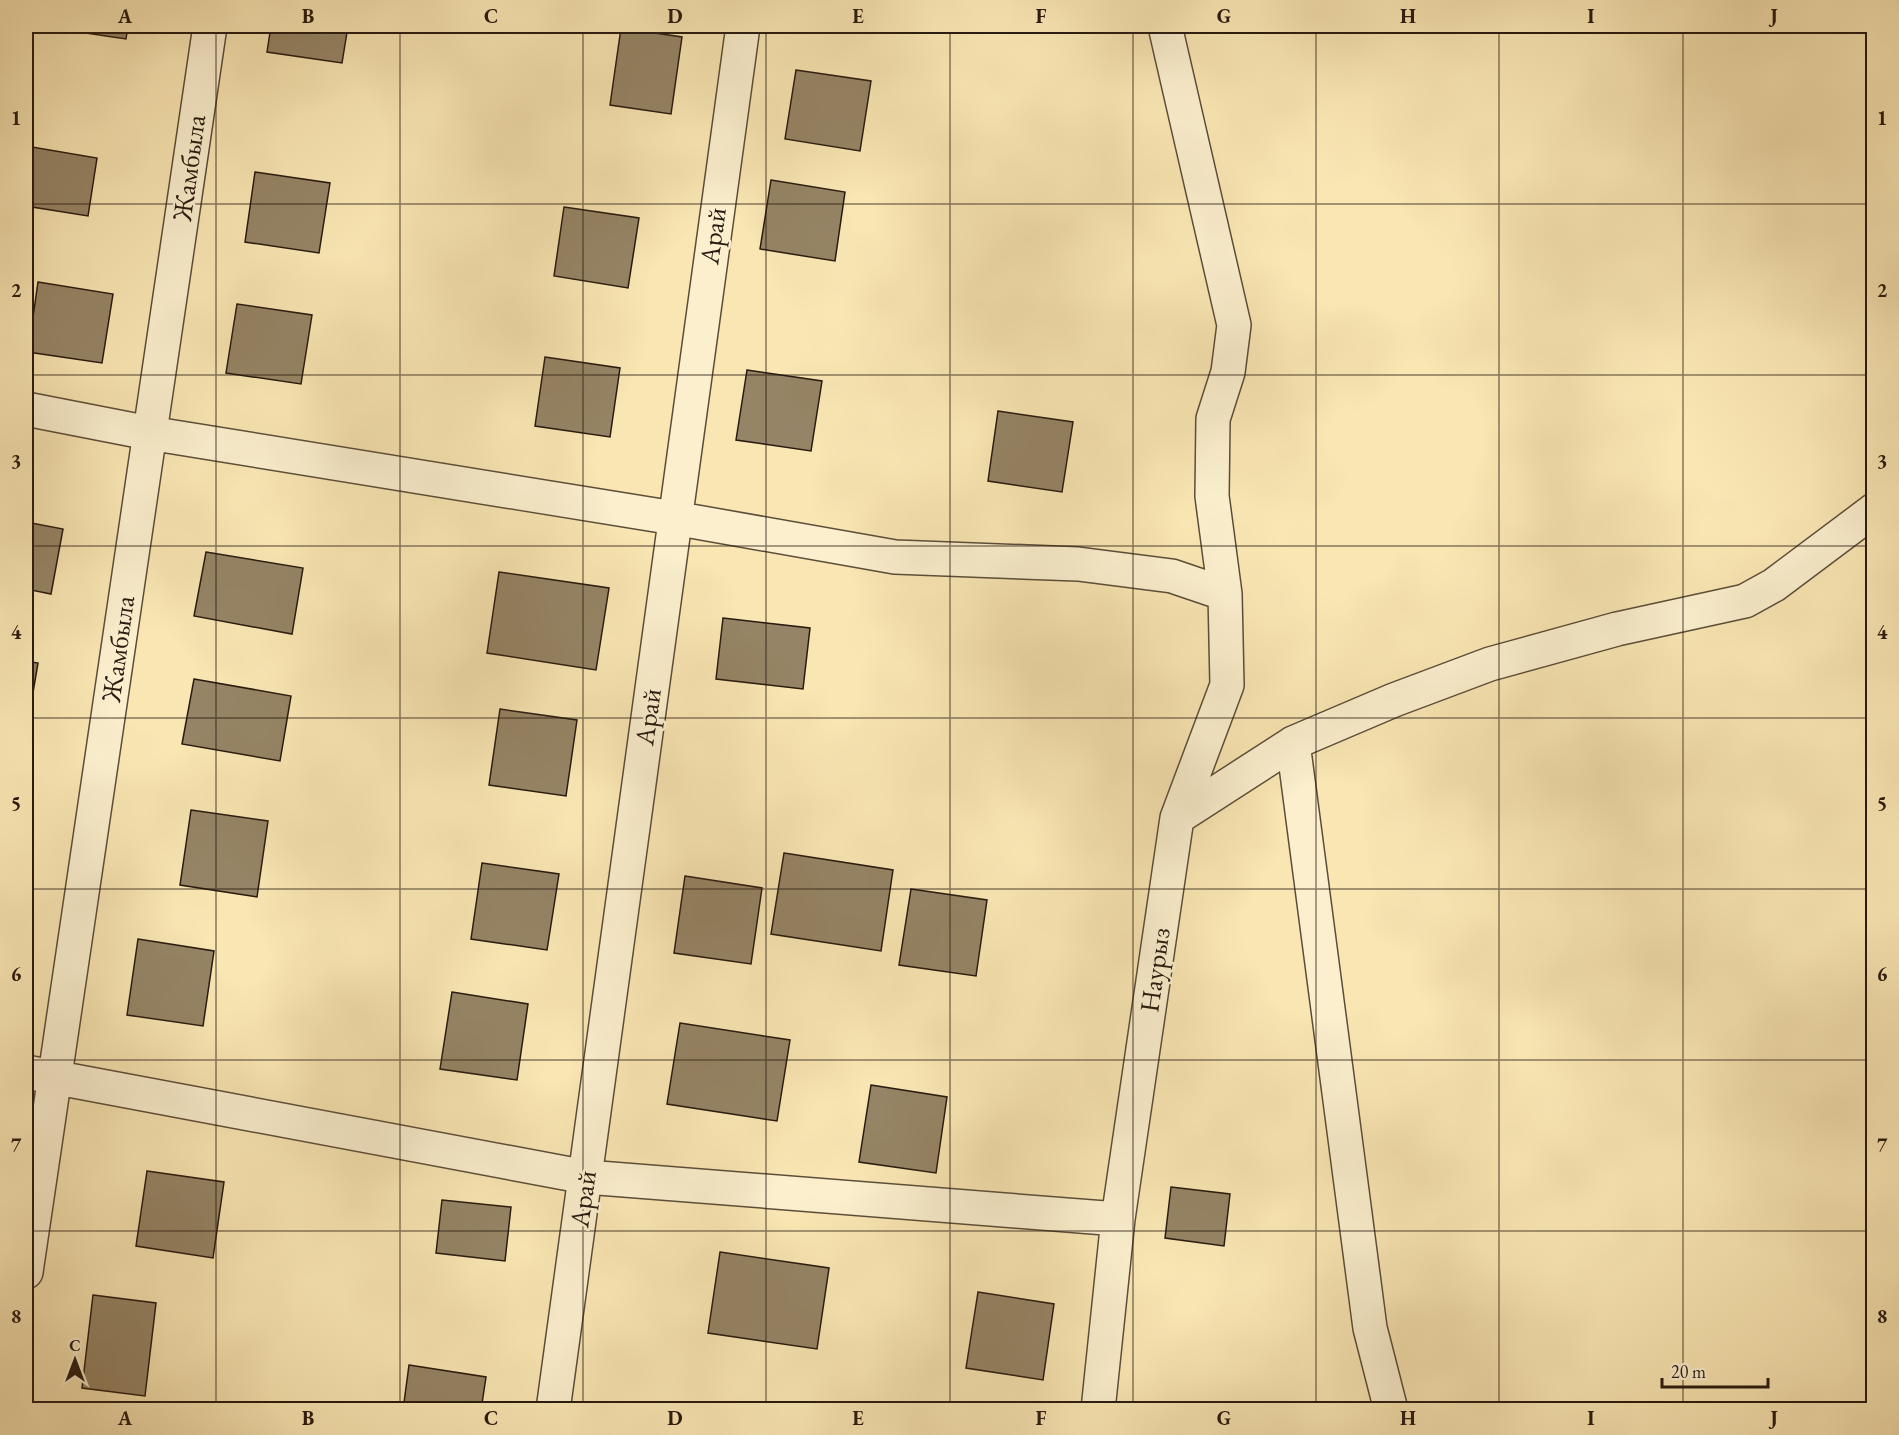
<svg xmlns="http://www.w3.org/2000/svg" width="1899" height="1435" viewBox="0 0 1899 1435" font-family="'EB Garamond',serif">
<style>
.building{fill:#958465;stroke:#281a10;stroke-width:1.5}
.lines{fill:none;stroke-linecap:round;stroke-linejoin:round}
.street-casing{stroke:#5c4d39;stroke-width:36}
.street{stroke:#fbefce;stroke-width:33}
.grid{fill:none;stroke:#281a10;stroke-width:1.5;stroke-opacity:0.55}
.labels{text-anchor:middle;stroke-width:5;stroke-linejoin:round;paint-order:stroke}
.street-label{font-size:27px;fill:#281a10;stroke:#fbefce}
.neatline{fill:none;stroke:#281a10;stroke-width:2}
.grid-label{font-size:20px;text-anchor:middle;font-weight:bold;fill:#281a10}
</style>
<rect width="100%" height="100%" fill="#f9e6b3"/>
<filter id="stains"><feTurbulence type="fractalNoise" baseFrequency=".00333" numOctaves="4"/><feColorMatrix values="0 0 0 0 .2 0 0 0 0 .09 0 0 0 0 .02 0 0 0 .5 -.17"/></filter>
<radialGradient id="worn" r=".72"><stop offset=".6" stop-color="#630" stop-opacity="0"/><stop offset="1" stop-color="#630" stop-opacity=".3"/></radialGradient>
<!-- building -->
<path class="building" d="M52 26H128L126 39 51 28Z
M271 26H348L342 63 267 52Z
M621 28 682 37 671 114 610 105Z
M796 70 871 81 860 151 785 139Z
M26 146 97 158 88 216 26 206Z
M255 172 330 183 319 253 245 242Z
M771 180 845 192 835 261 760 249Z
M564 207 639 218 628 288 554 276Z
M38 282 113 294 102 363 28 352Z
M237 304 312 315 301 384 226 373Z
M545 357 620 368 610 437 535 426Z
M747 370 822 381 811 451 736 440Z
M998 411 1073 422 1062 492 988 481Z
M26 522 63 529 51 594 26 589Z
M206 552 303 568 292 634 194 616Z
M499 572 609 588 596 670 487 653Z
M723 618 810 628 803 689 716 679Z
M26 661 38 663 27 728H26Z
M194 679 291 696 280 761 182 744Z
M500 709 577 720 566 796 489 785Z
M191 810 268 821 257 897 180 885Z
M784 853 893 870 881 951 771 934Z
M482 863 559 874 547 950 471 939Z
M685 876 762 888 751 964 674 953Z
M911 889 987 900 976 976 899 965Z
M138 939 214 951 203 1026 127 1015Z
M452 992 528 1004 517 1080 440 1069Z
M680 1023 790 1040 777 1121 667 1104Z
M871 1085 947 1097 936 1173 859 1162Z
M147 1171 224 1182 213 1258 136 1246Z
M1171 1187 1230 1194 1224 1246 1165 1238Z
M442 1200 511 1207 505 1261 436 1253Z
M720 1252 829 1268 817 1349 708 1333Z
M978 1292 1054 1304 1043 1380 966 1368Z
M93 1295 156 1303 145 1396 82 1388Z
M409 1365 486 1377 481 1410H403Z"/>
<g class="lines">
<!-- street casing -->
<g class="street-casing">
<path id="street" d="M1165 26 1234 325 1228 372 1213 419 1212 496 1225 594
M26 409 149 433 674 518 895 557 1078 564 1172 576 1225 594 1227 685 1177 818 1118 1219 1098 1410
M1177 818 1293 743
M26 1072 586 1177 1118 1219
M26 1272 210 26
M553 1410 743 26
M1391 1410 1370 1328 1293 743 1394 700 1490 664 1617 629 1745 601 1774 585 1874 510"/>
</g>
<!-- street -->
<use href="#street" class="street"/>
</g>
<!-- grid -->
<path class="grid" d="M216 26V1410M400 26V1410M583 26V1410M766 26V1410M950 26V1410M1133 26V1410M1316 26V1410M1499 26V1410M1683 26V1410M26 204H1874M26 375H1874M26 546H1874M26 718H1874M26 889H1874M26 1060H1874M26 1231H1874"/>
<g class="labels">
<!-- street labels -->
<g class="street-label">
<text transform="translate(189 168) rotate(-82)" y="9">Жамбыла</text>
<text transform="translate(713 236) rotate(-82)" y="9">Арай</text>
<text transform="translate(118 649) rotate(-82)" y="9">Жамбыла</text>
<text transform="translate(648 717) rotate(-82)" y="9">Арай</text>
<text transform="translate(1155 970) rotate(-82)" y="9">Наурыз</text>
<text transform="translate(583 1199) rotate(-82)" y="9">Арай</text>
</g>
</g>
<!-- margin -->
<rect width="1899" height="1435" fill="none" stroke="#f9e6b3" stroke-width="66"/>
<!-- north arrow -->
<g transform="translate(75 1360)" stroke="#fbefce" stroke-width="4.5" paint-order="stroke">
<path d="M0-4.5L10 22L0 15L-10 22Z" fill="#281a10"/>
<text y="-9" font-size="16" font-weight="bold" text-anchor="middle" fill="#281a10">С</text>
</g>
<!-- scale -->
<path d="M1662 1378v9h106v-9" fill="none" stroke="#281a10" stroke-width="3"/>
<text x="1671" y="1378" font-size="18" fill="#281a10" stroke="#fbefce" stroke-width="4.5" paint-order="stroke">20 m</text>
<rect x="33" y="33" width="1833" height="1369" class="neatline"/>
<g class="grid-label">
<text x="125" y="23">A</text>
<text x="308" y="23">B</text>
<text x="491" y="23">C</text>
<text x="675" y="23">D</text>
<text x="858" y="23">E</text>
<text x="1041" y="23">F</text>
<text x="1224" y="23">G</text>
<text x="1408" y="23">H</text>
<text x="1591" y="23">I</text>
<text x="1774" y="23">J</text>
<text x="16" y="125">1</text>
<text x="1882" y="125">1</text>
<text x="16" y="297">2</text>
<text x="1882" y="297">2</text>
<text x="16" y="468">3</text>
<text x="1882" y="468">3</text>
<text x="16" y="639">4</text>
<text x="1882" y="639">4</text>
<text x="16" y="810">5</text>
<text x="1882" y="810">5</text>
<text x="16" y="981">6</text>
<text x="1882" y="981">6</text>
<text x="16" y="1152">7</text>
<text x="1882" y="1152">7</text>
<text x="16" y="1323">8</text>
<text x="1882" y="1323">8</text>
<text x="125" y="1425">A</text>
<text x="308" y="1425">B</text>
<text x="491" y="1425">C</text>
<text x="675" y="1425">D</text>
<text x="858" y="1425">E</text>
<text x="1041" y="1425">F</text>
<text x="1224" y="1425">G</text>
<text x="1408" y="1425">H</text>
<text x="1591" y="1425">I</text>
<text x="1774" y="1425">J</text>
</g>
<rect width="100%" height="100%" filter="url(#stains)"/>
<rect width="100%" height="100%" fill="url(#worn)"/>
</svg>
